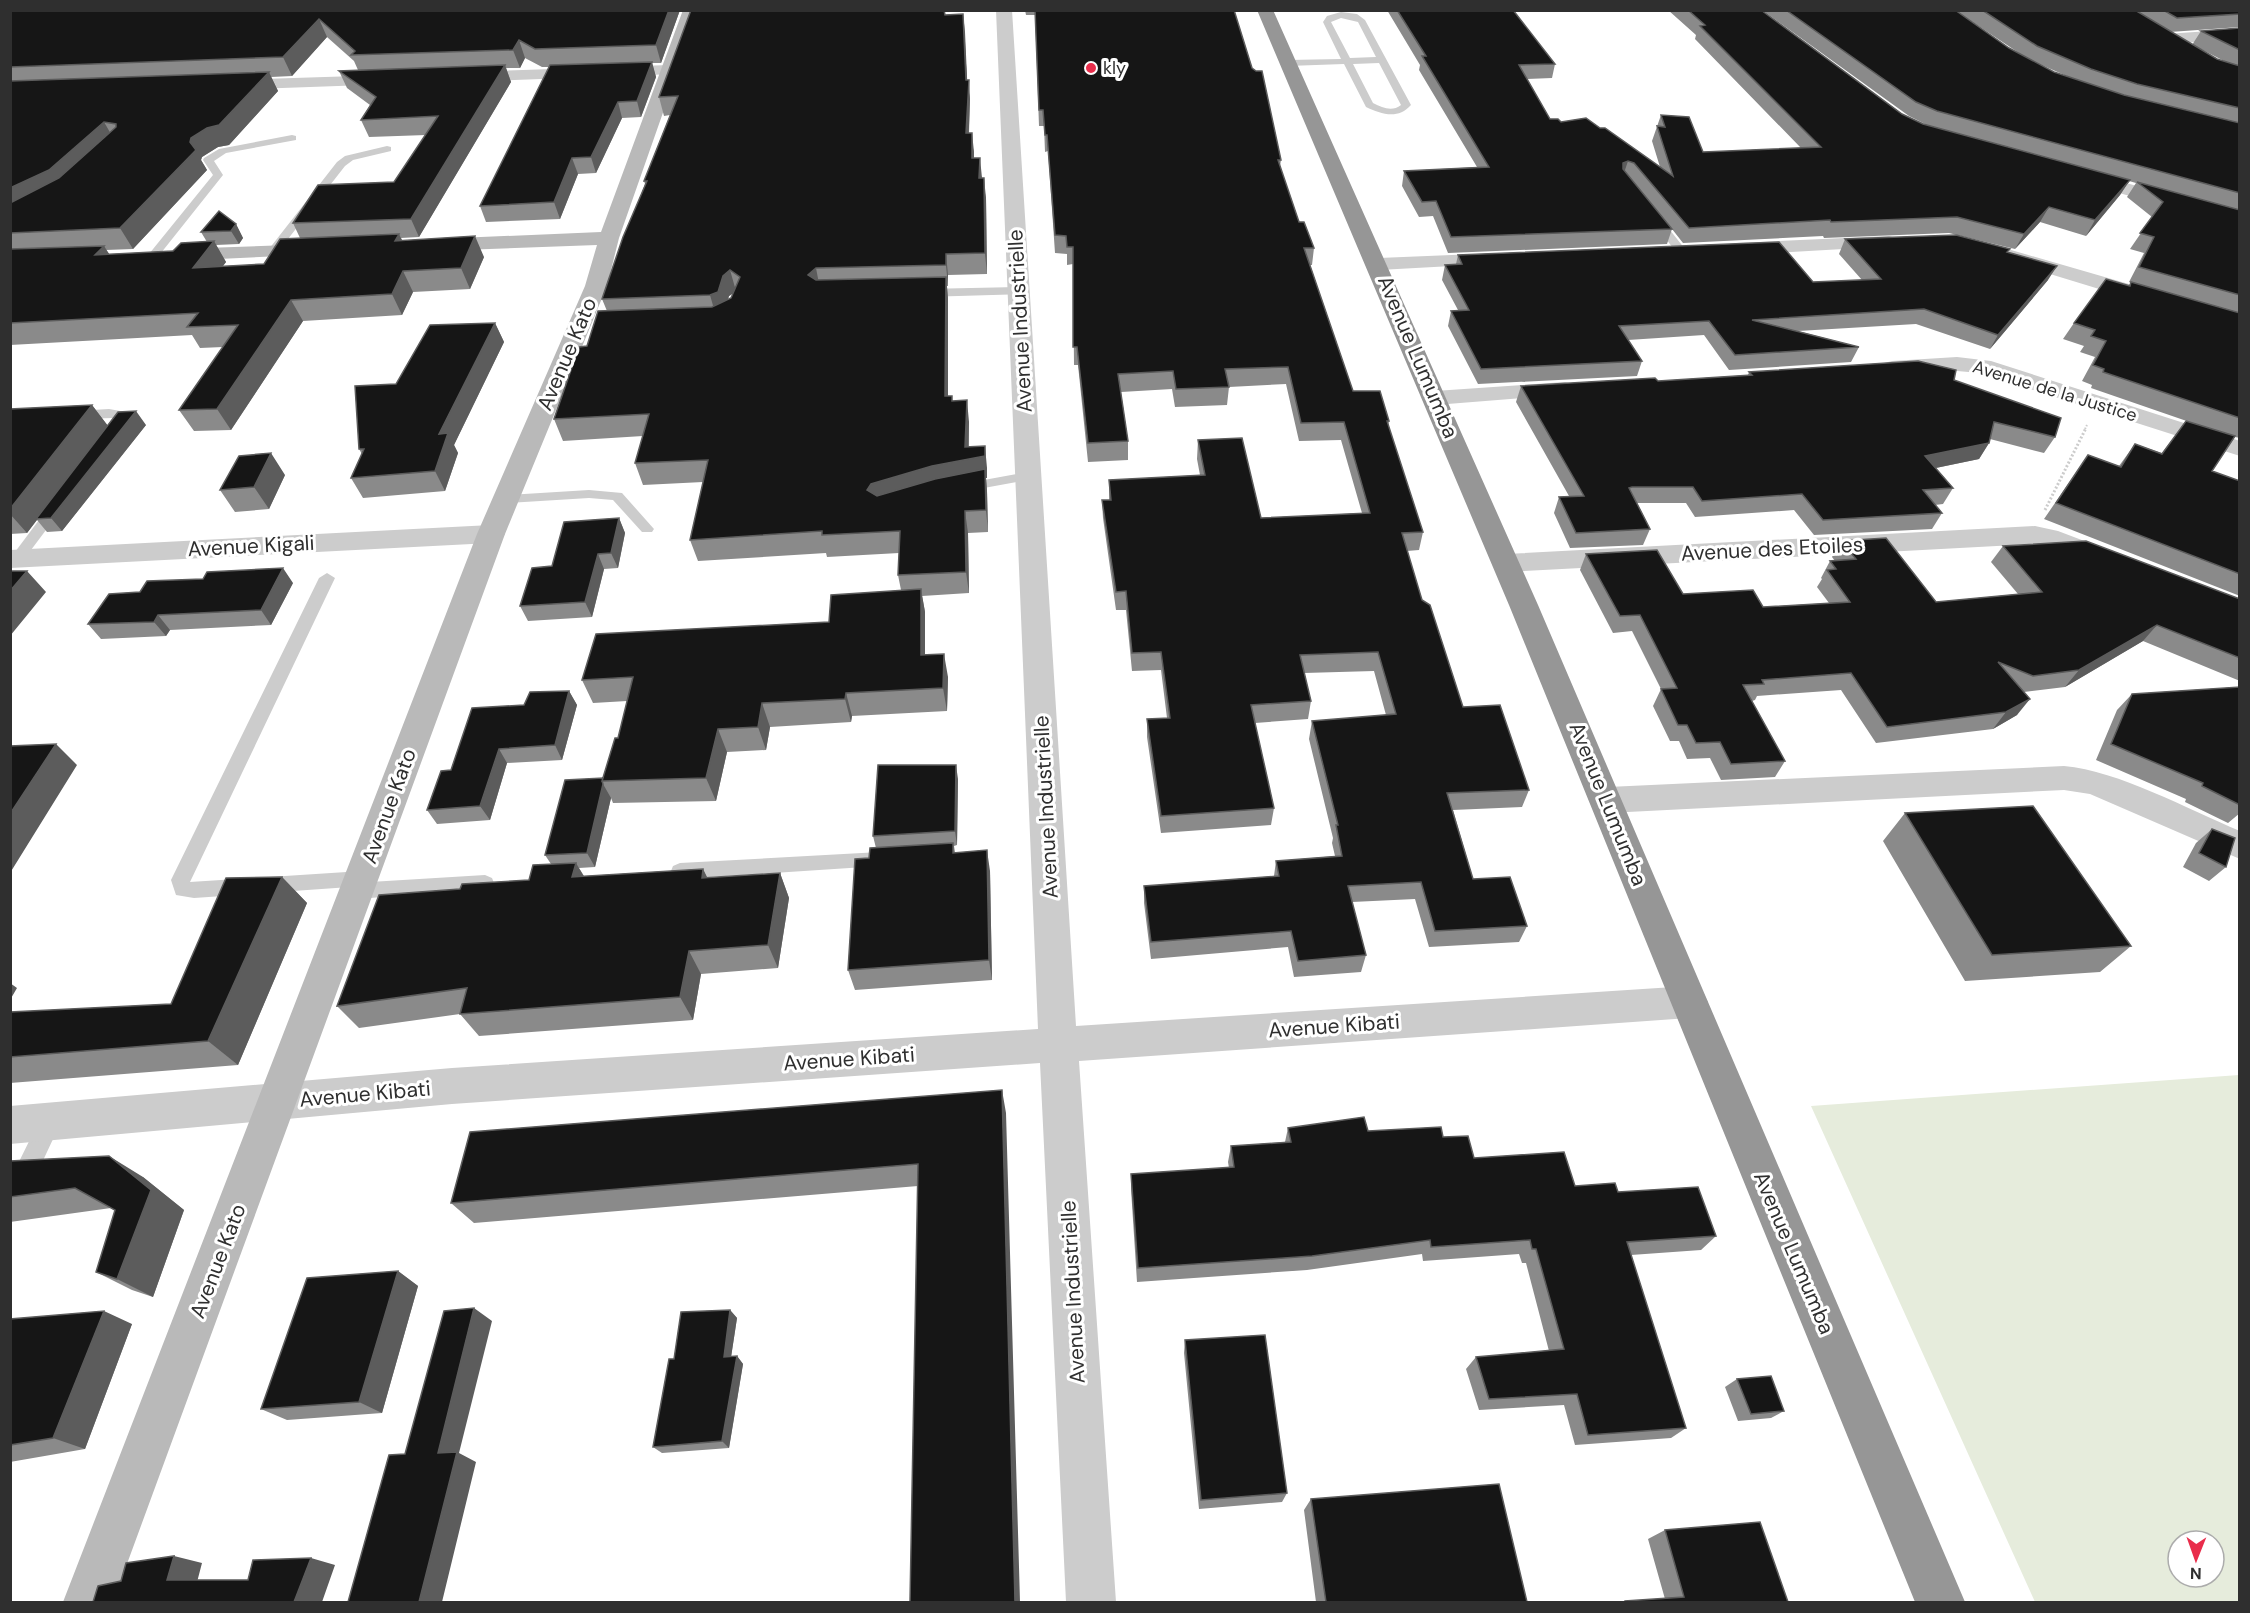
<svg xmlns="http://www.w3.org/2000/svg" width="2250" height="1613" viewBox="0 0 2250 1613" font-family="'DM Sans',sans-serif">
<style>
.green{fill:#e6ecdc;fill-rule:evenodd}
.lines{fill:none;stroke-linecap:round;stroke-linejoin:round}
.path-far1{stroke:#ccc;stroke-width:2;stroke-dasharray:1.5 1.5;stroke-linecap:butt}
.path{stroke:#ccc;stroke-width:3;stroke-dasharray:2 2;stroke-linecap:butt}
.lane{fill:#ccc;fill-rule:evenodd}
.street{fill:#ccc;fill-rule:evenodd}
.secondary{fill:#b9b9b9;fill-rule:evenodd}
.highway{fill:#969696;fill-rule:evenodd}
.wall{fill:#8a8a8a;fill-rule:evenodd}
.shaded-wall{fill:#5c5c5c}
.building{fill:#161616;stroke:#5c5c5c;stroke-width:1.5}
.poi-dot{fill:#e92d4b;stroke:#fff;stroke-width:2}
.labels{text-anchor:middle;stroke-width:6;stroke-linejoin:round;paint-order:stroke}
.far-poi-label{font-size:18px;fill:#2f2f2f;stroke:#fff;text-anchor:start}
.far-street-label{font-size:18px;fill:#2f2f2f;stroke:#fff}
.street-label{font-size:21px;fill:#2f2f2f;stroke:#fff}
</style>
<rect width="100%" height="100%" fill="#fff"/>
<!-- green -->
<path class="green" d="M2239 1075V1602H2035L1811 1106ZM2178 1541H2214V1577H2178Z"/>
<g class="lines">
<!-- path-far1 -->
<path class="path-far1" d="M2085 429 2087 425"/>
<!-- path -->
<path class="path" d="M2045 510 2086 428"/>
<!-- lane -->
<path class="lane" d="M1341 12 1357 14 1365 20 1411 105C1398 120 1381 114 1366 107L1344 64 1288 66 1283 63 1288 60 1341 59 1323 22 1327 16ZM1341 18 1358 22 1376 57 1350 58 1331 22ZM1379 63 1401 105C1392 112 1383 108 1373 103L1353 64Z
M292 135 296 136V140L226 153 214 161 223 175 157 258H149V254L213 175 203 160 204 158 219 149Z
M387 146 391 147V151L353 160 345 166 277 253H269V249L337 162 345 156Z
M1654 214 1658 215 1685 249V253H1677L1650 219V215Z
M1019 287 1025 291 1023 294 924 297 918 293 924 289Z
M109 409 126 412 128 415 127 423 118 436 113 437 106 433 114 418 75 419 68 415 75 411Z
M1028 472 1033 473 1035 476 1033 479 962 492 955 488 962 484Z
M589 490 622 493 654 529 652 532H642L613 500 589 498 506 503 499 499 506 495Z
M56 503 63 507 61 510 22 562H12V556L51 504Z
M327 573 335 578 190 882 362 871 369 874 371 879 370 882 485 875 492 878 494 883 492 888 358 899 351 897 348 891 350 887 194 898 176 895 171 880 319 578Z
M880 852 887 854 889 859 887 864 880 866 680 879 673 876 671 871 673 866 680 863Z
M50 1112 58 1115 61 1122 18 1214 10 1217V1180L42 1115Z"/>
<!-- street -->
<path class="street" d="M996 10H1012L1076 1026 1689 986 1702 990 1708 1002 1702 1014 1689 1018 1079 1061 1116 1602H1066L1040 1063 452 1104 10 1144V1106L452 1068 1038 1029Z
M2240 29V39L2165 44 2157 39 2165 34Z
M669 65 677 70 675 74 464 82 458 81 456 77 458 73 464 72Z
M388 75 394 76 397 80 394 84 230 90 224 89 221 85 224 81 230 80Z
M2082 171 2240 214V226L2075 181 2072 177 2075 173Z
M1889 236 1896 238 1899 242 1896 246 1737 255 1730 253 1727 249 1730 245 1737 243Z
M2011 250 2153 291 2156 296 2153 301 2145 303 2004 260 2001 256 2004 252Z
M1500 253 1507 255 1510 259 1507 263 1379 270 1372 268 1368 264 1372 260 1379 258Z
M1957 357 1991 361 2240 441V456L1980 373 1957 371 1892 375 1884 373 1880 368 1884 363 1892 361Z
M1565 382 1573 384 1577 389 1573 394 1435 405 1427 403 1423 398 1427 393 1435 391Z
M491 525 501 528 505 534 501 540 491 543 10 568V550Z
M2035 526 2058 531 2116 553 2120 559 2116 565 2106 568 2035 544 1507 572 1497 569 1493 563 1497 557 1507 554Z
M2064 766C2119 771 2187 809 2240 831V859L2090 794 2064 790 1608 813 1596 809 1592 800 1596 791 1608 787Z"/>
<!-- secondary -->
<path class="secondary" d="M683 10H699L619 238 607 286 505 534 113 1602H63L477 534 585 286 597 245 434 251 427 249 424 245 427 241 434 239 601 232Z
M316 244 323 246 326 250 323 254 176 261 169 259 166 255 169 251 176 249Z"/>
<!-- highway -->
<path class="highway" d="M1257 10H1273L1538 605 1965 1602H1915L1509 605Z"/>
</g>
<!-- wall -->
<path class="wall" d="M10 10H680L661 63H652L656 77 641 117 622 118 596 173 578 174 560 219 486 222 480 206 549 67H542L525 58 520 68H506L511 82 419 237 401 238 402 240 484 257 470 289 413 292 402 315 303 321 231 430 194 431 179 410 223 347 200 348 192 335 10 345ZM327 37 354 61 358 70 339 71 347 88 370 105 361 120 369 137 426 135 394 182 293 223 300 238 264 264 223 266 226 262 216 245 239 244 243 238 236 224 201 232 207 242 173 251 109 254 106 250 133 249 207 170 201 160 202 157 218 147 229 145 278 91 271 77 292 76Z
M1025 10H1234L1281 160 1280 166 1299 222 1314 248 1312 265H1310L1353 391 1389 421 1388 426 1423 532 1419 550 1407 551 1422 600 1463 707 1529 790 1522 807 1453 810 1473 879 1527 926 1519 942 1429 947 1415 899 1352 902 1366 955 1361 972 1294 977 1288 947 1151 959 1144 903V886L1274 876 1276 861 1335 856 1332 843 1333 838 1309 739 1312 721 1386 715 1374 671 1304 673 1311 701 1308 719 1255 723 1274 808 1271 825 1161 833 1147 737V719L1167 718 1161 670 1132 671 1126 610H1116L1103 518 1102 500H1109V480L1200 475 1197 459 1198 440 1261 518 1362 513 1341 440 1299 441 1286 384 1229 387 1227 405 1175 407 1172 389 1121 392 1128 441V460L1088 462 1078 365H1074L1073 264 1067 265V254L1055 253 1048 151 1045 152 1044 126H1039L1035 15H1026Z
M1387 10H1513L1555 64 1552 78 1527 79 1550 119 1561 122 1600 128 1660 167 1652 141 1661 115 1703 152 1801 148 1695 39 1696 35 1668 10H1761L1902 114 1927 125 1909 116 1762 10H2240V27L2170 32 2192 45 2201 31 2240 28V438L2235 437 2212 471 2240 481V596L2044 519 2088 455 2119 466 2135 444 2162 453 2186 421 2204 427 2091 388 2092 385 2082 381 2095 357 2080 352 2084 346 2063 339 2074 323 2129 285 2131 283 2129 282 2144 253 2130 249 2152 217 2127 197 2136 183 2129 181 2120 195 2086 236 2040 222 2015 249 1949 233 1824 238 1823 236 1683 243 1672 229 1667 244 1448 253 1433 216 1419 217 1402 186 1404 171 1477 167 1419 70 1420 65ZM1959 13 2025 57 2009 48ZM2193 45 2228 63 2217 59ZM2037 63 2069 77 2054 72Z
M963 14 967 80 970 99 969 133 974 152V158L982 178 986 198 987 274 948 275V286H947L948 298V396L953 401 969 422V447L987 468V478H986L987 491 988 532 968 533 969 593 922 596 925 612V655L948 677 947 711 852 716 851 722 770 727 766 750 727 752 716 801 613 803 611 798 595 867 579 868 584 876 703 869 707 878 780 873 789 898 778 968 701 974 693 1020 479 1036 460 1014 359 1028 337 1006 460 889 529 880 551 864 545 855 603 778 618 738 627 701 593 703 582 680 829 622 901 590 898 575 899 553 827 557 826 553 698 561 690 540 703 482 643 485 635 463 643 436 563 441 554 419 587 346 607 311 602 299 645 184 644 181 670 115 664 116 659 97 945 15ZM734 293 731 298 728 300 729 296Z
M1845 239 2008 252 2048 280 1990 349 1916 324 1798 331 1859 347 1851 362 1729 370 1704 335 1628 340 1642 361 1637 376 1478 384 1448 326 1451 311 1458 310 1442 280 1445 265 1456 264 1458 255 1813 282 1862 280 1839 254Z
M495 323 504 342 454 445 458 453 445 491 363 498 351 478 362 454 359 449 396 384Z
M1749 372 1954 380 2055 437 2044 453 1990 439 1989 443 1979 459 1936 468 1953 488 1943 504 1935 505 1942 513 1932 529 1814 535 1794 510 1695 517 1686 503H1637L1650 529 1643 545 1570 548 1554 513 1559 497 1569 496 1516 402 1521 386 1658 381 1748 375Z
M92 405 108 426 146 425 62 531 47 532 37 520 27 533 10 534V409Z
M285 475 269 509 235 512 220 490Z
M619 518 625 533 618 568 604 569 592 617 528 621 520 606 552 566Z
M1841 541 1936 602 2018 594 1991 562 2003 546 2240 599V681L2143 641 2065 687 2024 692 2017 715 1993 729 1876 743 1841 690 1757 696 1755 700 1752 701 1785 761 1775 777 1721 780 1710 758 1687 759 1679 741H1670L1653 706 1661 689 1632 631 1613 633 1580 570 1586 554 1683 594 1763 607 1829 603 1817 587 1822 579 1821 578 1830 561H1835L1832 557Z
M293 583 271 625 170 630 166 636 101 639 88 624Z
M2240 687V813L2228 823 2185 802 2186 799 2096 760 2117 710 2132 694Z
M569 691 577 705 562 760 507 763 490 820 437 824 427 810 451 770 524 705Z
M958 779 957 845 954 846 955 852 990 871 992 980 855 990 848 970 869 858 876 848 873 836Z
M1905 813 2131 946 2100 972 1965 981 1883 841Z
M2212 829 2226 867 2209 881 2183 867 2196 843Z
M282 877 307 903 238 1065 10 1083V1012L171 1004Z
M1006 1113 918 1186 474 1223 451 1203Z
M1288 1128 1368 1131 1443 1137 1474 1158 1575 1186 1618 1192 1716 1236 1701 1250 1631 1255 1686 1428 1671 1438 1575 1445 1564 1405 1479 1410 1466 1369 1476 1357 1549 1351 1526 1263H1522L1519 1254 1423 1261 1422 1254 1307 1270 1137 1282 1131 1189V1174L1229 1168 1228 1162 1231 1146 1285 1142Z
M10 1161 143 1177 184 1210 153 1297 132 1290 96 1272 115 1211 111 1208 10 1222Z
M398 1271 418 1286 382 1413 287 1420 261 1409Z
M730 1310 737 1318 731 1357 737 1356 743 1364 729 1448 662 1453 653 1447 674 1359Z
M10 1319 132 1324 85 1449 10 1462Z
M1185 1340 1287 1493 1282 1502 1199 1509 1184 1353Z
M1737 1379 1784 1411 1771 1418 1738 1421 1725 1387Z
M1311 1499 1527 1602H1316L1304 1510Z
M1665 1530 1788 1602H1622L1625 1601 1665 1599 1648 1539Z"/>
<!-- shaded-wall -->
<path class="shaded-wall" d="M669 10H680L661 63 656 45Z
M963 14 965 32 968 99 966 80Z
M319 19 327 37 292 76 283 57Z
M519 40 525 58 520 68 513 50Z
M652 62 656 77 641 117 637 101Z
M505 65 511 82 419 237 411 219Z
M269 72 278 91 229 145 218 147 202 157 201 160 207 170 133 249 120 228 190 142 191 138Z
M969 80 970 99 968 152 966 133Z
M618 102 622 118 596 173 591 157Z
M104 122 115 141 10 218V188Z
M972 133 974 152V178L972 158Z
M572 158 578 174 560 219 554 202Z
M980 158 982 178H979Z
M1628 161 1623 176V163Z
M984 178 986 198 987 274 985 253Z
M2130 180 2120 195 2086 236 2095 220Z
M2049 207 2040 222 2015 249 2024 234Z
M236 224 243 238 239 244 231 231Z
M399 234 409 255 395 241Z
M475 236 484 257 470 289 461 268Z
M214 241 226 262 206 288 193 268Z
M104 246 117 266 95 255Z
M946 254 948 275V286L946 265Z
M2057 266 2048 280 1990 349 1998 335Z
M816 268 820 289 808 275Z
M730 270 736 291 729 296 723 313 716 316 710 295 723 276Z
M403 271 413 292 402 315 392 294Z
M946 277 948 298V418L945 396Z
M291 300 303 321 231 430 217 409Z
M495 323 504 342 454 445 458 453 445 491 435 471 439 434Z
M967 400 969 422 968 459 985 446 987 468V478H986L987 491 988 532 986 510 872 511 867 490 871 484 965 447Z
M92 405 108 426 27 533 10 514V509Z
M136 411 146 425 62 531 51 518Z
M1989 443 1979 459 1916 472 1925 456Z
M271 453 285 475 269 509 254 487Z
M965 511 968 533 969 593 966 572Z
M619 518 625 533 618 568 611 553Z
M598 554 604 569 592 617 585 602Z
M283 568 293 583 271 625 261 610Z
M27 571 46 592 10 636V591Z
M921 589 925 612V679L921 655Z
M158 615 170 630 166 636 154 622Z
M2157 625 2143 641 2065 687 2079 670Z
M944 654 948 677 947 711 943 688Z
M569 691 577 705 562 760 555 745Z
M846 693 852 716 851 722 845 699Z
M2030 699 2017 715 1993 729 2006 712Z
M762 703 770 727 766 750 758 727Z
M718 729 727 752 716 801 706 778Z
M56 744 77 765 10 873V814Z
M499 749 507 763 490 820 480 806Z
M956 765 958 779 957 845 955 831Z
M603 784 611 798 595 867 587 853Z
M987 850 990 871 992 980 989 960Z
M576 863 590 887 572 877Z
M703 869 715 893 702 878Z
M780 873 789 898 778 968 768 945Z
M282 877 307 903 238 1065 208 1041Z
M689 951 701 974 693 1020 680 997Z
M10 983 17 988 10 1000Z
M1002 1090 1006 1113 1020 1602H1015Z
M109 1156 143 1177 184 1210 153 1297 117 1279 151 1190Z
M398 1271 418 1286 382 1413 359 1402Z
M474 1308 492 1321 459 1453 476 1462 442 1602H419L438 1453Z
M730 1310 737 1318 730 1364 724 1357Z
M104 1311 132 1324 85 1449 53 1438Z
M737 1356 743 1364 729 1448 722 1441Z
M174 1556 202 1563 196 1586 167 1580Z
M311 1558 335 1565 322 1602H294Z"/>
<!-- building -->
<path class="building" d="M10 10H669L656 45 535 49 519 40 513 50 351 55 355 51 319 19 283 57 10 67Z
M691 10H944L945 15 963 14 966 80H969L966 133H972V158H980L979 178H984L985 253 946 254V265L816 268 808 275 816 280 946 277 945 396H952V401L967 400 965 447 985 446V456L932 466 871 484 867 490 877 496 935 479 985 469 986 510 965 511 966 572 898 575 900 531 822 535V531L690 540 708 460 635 463 649 414 554 419 579 347 587 346 598 311 712 307 731 298 740 277 730 270 723 276 718 292 710 295 602 299 623 237 647 181H644L678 96 659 97Z
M1035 10H1234L1252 68 1256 71H1262L1281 160H1278L1299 222H1304L1314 248H1304L1353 391H1380L1389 421H1387L1423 532 1402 533 1422 600 1430 605 1463 707 1500 705 1529 790 1447 793 1473 879 1510 877 1527 926 1435 931 1421 882 1348 886 1366 955 1298 961 1291 931 1151 942 1144 886 1279 876 1276 861 1342 856 1336 825H1338L1312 721 1396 714 1378 652 1300 655 1311 701 1251 705 1274 808 1161 816 1147 719 1170 718 1161 652 1132 653 1126 591 1116 592 1102 500H1111L1109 480 1205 475 1198 440 1242 438 1261 518 1370 513 1344 422 1301 423 1288 367 1225 369 1229 387 1176 389 1173 371 1118 374 1128 441 1088 443 1077 347H1073V247H1067L1066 236 1055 235 1047 135H1045L1043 110H1039Z
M1397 10H1513L1555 64 1519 65 1550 119H1558L1561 122 1586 118 1600 128H1605L1673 176 1657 126 1665 127 1661 115 1689 117 1703 152 1821 147 1700 26 1705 25 1688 10H1761L1902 114 1923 124 2130 180 2095 220 2049 207 2024 234 1957 217 1831 222 1830 220 1689 228 1634 163 1628 161 1623 163V169L1672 229 1451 237 1436 201 1422 202 1404 171 1489 167 1422 56H1426Z
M1786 10H1955L2009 48 2054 72 2124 95 2240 123V193L1937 111 1916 102Z
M1982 10H2135L2217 59 2240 66V108L2137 84 2091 69 2037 46Z
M2163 10H2240V14L2177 18Z
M2240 28V50L2201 31Z
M652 62 637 101 618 102 591 157 572 158 554 202 480 206 550 65Z
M505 65 411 219 293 223 318 185 394 182 438 116 361 120 376 97 339 71Z
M269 72 219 125 207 128 191 138 190 142 196 150 120 228 10 233V203L59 178 116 127V124L104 122 49 170 10 188V81Z
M2137 182 2240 210V295L2139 267 2154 237 2140 233 2163 202Z
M219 211 236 224 231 231 201 232Z
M399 234 395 241 475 236 461 268 403 271 392 294 291 300 217 409 179 410 238 325 187 327 198 313 10 323V249L104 246 95 255 173 251 181 243 214 241 193 268 264 264 280 239Z
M1956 235 2010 249 2007 252 2057 266 1998 335 1924 309 1752 320 1859 347 1735 355 1709 321 1619 326 1642 361 1481 369 1451 311 1469 310 1445 265 1462 264 1458 255 1779 242 1813 282 1881 279 1845 239Z
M2106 279 2130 286 2131 282 2240 313V418L2103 372 2104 369 2093 365 2106 341 2091 336 2095 330 2074 323Z
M495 323 439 434 448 433 435 471 351 478 364 449H359L355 386 396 384 430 325Z
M1918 361 1956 370 1954 380 2061 418 2055 437 1994 422 1989 443 1925 456 1953 488 1923 490 1942 513 1823 520 1802 494 1702 501 1693 487H1632L1629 488 1650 529 1576 533 1559 497 1584 496 1521 386 1655 378 1658 381 1752 375 1749 372Z
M92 405 10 509V409Z
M136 411 51 518 36 519 118 412Z
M2186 421 2235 436 2212 471 2240 481V574L2056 503 2088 455 2121 467 2135 444 2162 454Z
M271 453 254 487 220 490 239 456Z
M619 518 611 553 598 554 585 602 520 606 532 568 552 566 564 522Z
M1886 538 1936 602 2042 592 2003 546 2086 541 2240 599V658L2157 625 2079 670 2033 676 1998 662 2030 699 2006 712 1887 727 1851 673 1762 680 1764 684 1743 685 1785 761 1731 764 1720 742 1696 743 1687 725H1678L1661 689 1677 688 1640 615 1620 616 1586 554 1657 550 1683 594 1753 590 1763 607 1850 602 1827 570 1836 569 1830 561 1856 559 1841 541Z
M283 568 261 610 158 615 154 622 88 624 109 594 140 592 147 581 203 579 207 572Z
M10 571H27L10 591Z
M921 589V655L944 654 943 688 846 693 845 699 762 703 758 727 718 729 706 778 602 781 615 738H618L633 677 582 680 596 634 829 622 831 595Z
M2240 687V805L2202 786 2203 783 2111 744 2132 694Z
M569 691 555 745 499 749 480 806 427 810 441 771 451 770 472 708 524 705 530 692Z
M56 744 10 814V746Z
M878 765H956L955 831 873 836Z
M603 778 602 781 603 784 587 853 545 855 565 780Z
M2033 806 2131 946 1992 955 1905 813Z
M2212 829 2235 838 2226 867 2199 853Z
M953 843V853L987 850 989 960 848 970 855 859 869 858 870 848Z
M576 863 572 877 703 869 702 878 780 873 768 945 689 951 680 997 460 1014 467 988 337 1006 379 895 460 889 462 884 529 880 533 865Z
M282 877 208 1041 10 1057V1012L171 1004 226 878Z
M1002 1090 1015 1602H910L918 1164 451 1203 470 1132Z
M1364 1117 1368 1131 1441 1127 1443 1137 1468 1136 1474 1158 1564 1152 1575 1186 1615 1183 1618 1192 1698 1187 1716 1236 1627 1242 1686 1428 1588 1435 1577 1394 1489 1399 1476 1357 1564 1349 1536 1249H1532L1530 1240 1431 1247 1430 1240 1312 1256 1138 1268 1131 1174 1234 1167 1231 1146 1291 1142 1288 1128Z
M109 1156 151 1190 117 1279 96 1272 115 1210 75 1188 10 1197V1161Z
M398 1271 359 1402 261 1409 307 1278Z
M474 1308 438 1453 457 1452 419 1602H348L389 1455 405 1454 444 1311Z
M730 1310 724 1357 737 1356 722 1441 653 1447 669 1359H674L681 1312Z
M104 1311 53 1438 10 1445V1319Z
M1265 1335 1287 1493 1201 1500 1185 1340Z
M1771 1376 1784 1411 1751 1414 1737 1379Z
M1499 1484 1527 1602H1326L1311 1499Z
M1760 1522 1788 1602H1625V1601L1684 1597 1665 1530Z
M174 1556 167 1580H248L253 1560 311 1558 294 1602H93L98 1586 121 1581 126 1563Z"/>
<!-- markers -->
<circle class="poi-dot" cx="1091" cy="68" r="6"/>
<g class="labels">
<!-- far-poi labels -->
<g class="far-poi-label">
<text x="1103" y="74">kly</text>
</g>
<!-- far-street labels -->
<g class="far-street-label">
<text transform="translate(2055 391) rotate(17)" y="6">Avenue de la Justice</text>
</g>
<!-- street labels -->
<g class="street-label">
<text transform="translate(1020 321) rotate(-93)" y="7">Avenue Industrielle</text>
<text transform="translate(567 354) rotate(-67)" y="7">Avenue Kato</text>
<text transform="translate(1418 357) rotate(67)" y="7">Avenue Lumumba</text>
<text transform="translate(251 546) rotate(-3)" y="7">Avenue Kigali</text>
<text transform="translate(1772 549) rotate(-3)" y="7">Avenue des Etoiles</text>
<text transform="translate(1608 804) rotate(68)" y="7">Avenue Lumumba</text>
<text transform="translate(389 806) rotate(-70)" y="7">Avenue Kato</text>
<text transform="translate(1046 807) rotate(-93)" y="7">Avenue Industrielle</text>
<text transform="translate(1334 1026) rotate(-4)" y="7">Avenue Kibati</text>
<text transform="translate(849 1059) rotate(-4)" y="7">Avenue Kibati</text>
<text transform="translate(365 1094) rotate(-5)" y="7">Avenue Kibati</text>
<text transform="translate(1794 1253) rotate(67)" y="7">Avenue Lumumba</text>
<text transform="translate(218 1261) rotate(-69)" y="7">Avenue Kato</text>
<text transform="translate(1073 1292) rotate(-93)" y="7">Avenue Industrielle</text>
</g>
</g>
<!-- border -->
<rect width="2250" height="1613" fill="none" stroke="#2f2f2f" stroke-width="24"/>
<!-- north arrow -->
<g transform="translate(2196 1559) rotate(181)"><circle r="28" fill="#ffffff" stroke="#acacac" stroke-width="1.5"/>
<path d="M0-4.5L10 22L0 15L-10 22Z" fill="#e92d4b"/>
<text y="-9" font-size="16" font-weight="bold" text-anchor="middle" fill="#2f2f2f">N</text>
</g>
</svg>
